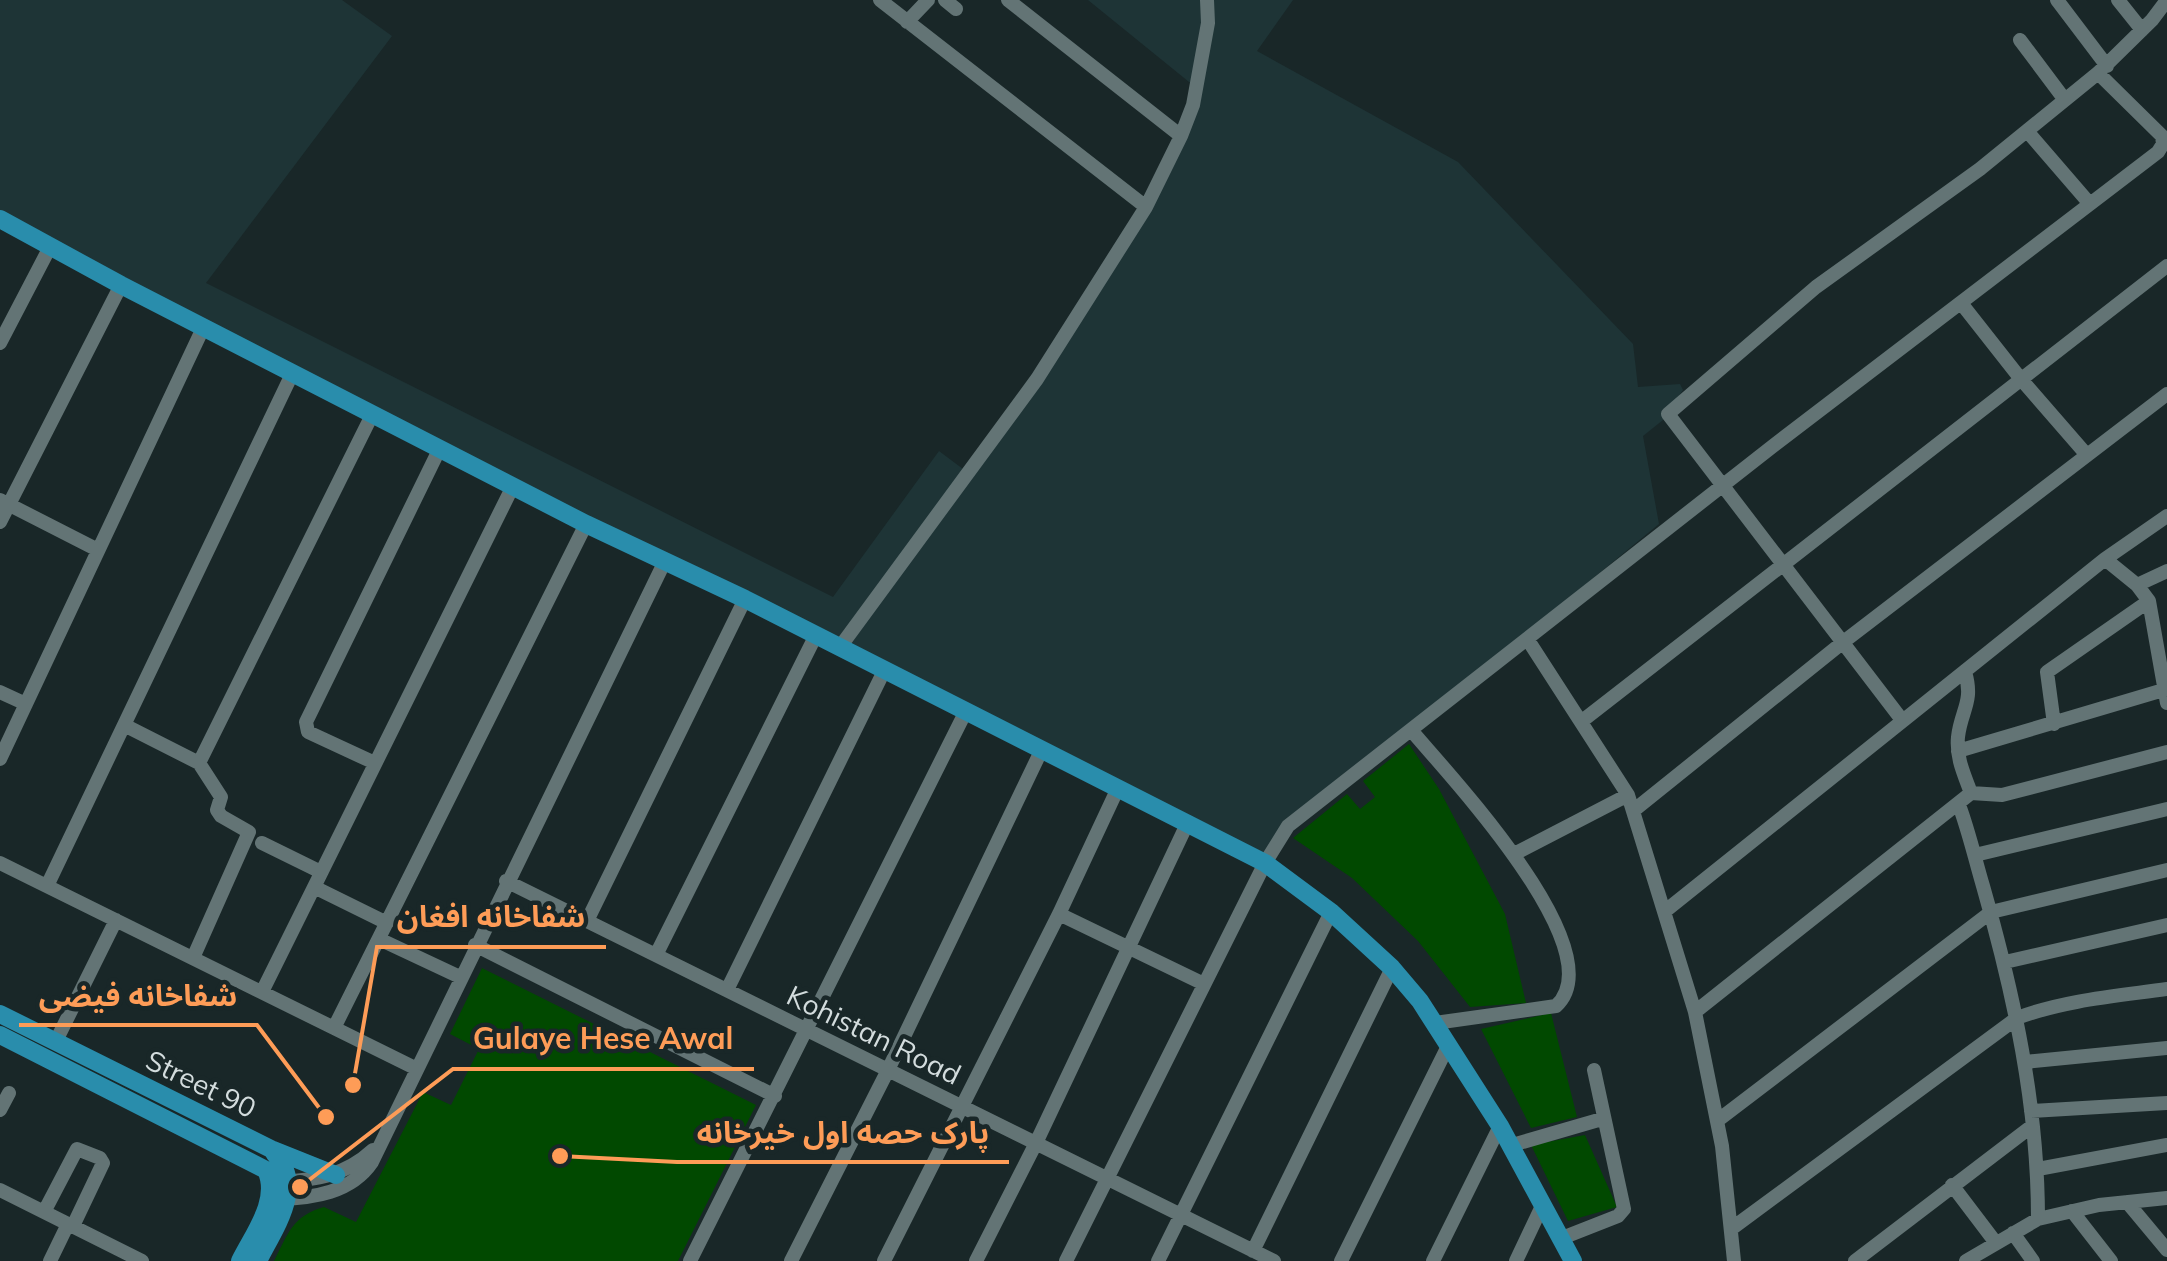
<svg xmlns="http://www.w3.org/2000/svg" width="2167" height="1261" viewBox="0 0 2167 1261" font-family="Mulish,'Noto Sans Arabic',sans-serif">
<style>
.built{fill:#1e3436}
.green{fill:#014900}
.lines{fill:none;stroke-linecap:round;stroke-linejoin:round}
.minor{stroke:#637475;stroke-width:14}
.major{stroke:#298dac;stroke-width:18}
.labels{text-anchor:middle;stroke-width:9;stroke-linejoin:round;paint-order:stroke}
.street-label{font-size:28px;fill:#d3dcdd;stroke:#192728}
.leader{fill:none;stroke:#fe9c57;stroke-width:4}
.callout-dot{fill:#fe9c57;stroke:#192728;stroke-width:4}
.callout-label{font-size:30px;text-anchor:middle;font-weight:bold;fill:#fe9c57;stroke:#192728;stroke-width:9;stroke-linejoin:round;paint-order:stroke}
</style>
<rect width="100%" height="100%" fill="#192728"/>
<!-- built -->
<path class="built" d="M0 0H342L392 36 206 283 833 597 939 451 967 472 1146 207 1194 86 1088 0H1293L1257 51 1458 162 1633 344 1638 387 1680 384 1683 390 1663 420 1643 436 1659 524 1517 641 1283 822 1265 863 0 219Z"/>
<!-- green -->
<path class="green" d="M1409 744 1439 789 1505 914 1526 1003 1470 1007 1418 941 1352 878 1293 838 1347 794 1360 809 1375 797 1363 781Z
M482 968 756 1105 678 1261H274C288 1234 292 1216 324 1207L356 1222 423 1092 451 1105 479 1049 450 1034Z
M1551 1013 1577 1117 1531 1128 1481 1029Z
M1585 1135 1617 1207 1568 1221 1531 1145Z"/>
<g class="lines">
<!-- minor -->
<path class="minor" d="M880 0 1146 207
M945 0 956 9
M1008 0 1181 136
M2057 0 2107 66
M2118 0 2142 30
M907 22 928 0
M2020 40 2065 100
M2027 131 2090 204
M1961 303 2020 378 2086 454
M0 343 50 247
M0 500 96 549
M0 522 121 285
M2105 559 2137 585 2149 601 2167 703
M2137 585 2167 571
M1528 640 1628 795 1695 1012 1722 1146 1734 1261
M840 647 1037 379 1146 207 1181 136 1193 105 1208 23 1207 0
M1965 672C1974 702 1961 710 1958 737 1956 758 1964 774 1971 793
M0 692 26 704
M1902 720 1668 414 1816 287 1980 169 2098 73 2152 20 2167 0
M1582 721 2167 266
M2054 724 2047 672 2149 601
M126 726 199 763 221 797 217 810 221 816 249 832 193 958
M1411 730C1447 773 1616 951 1556 1006L1435 1023
M1958 751 2167 689
M0 759 204 326
M199 763 372 415
M375 763 308 732 306 722 440 448
M1959 805C1969 832 1975 859 1983 886 2014 995 2038 1105 2038 1219
M1633 811 1842 643 2167 394
M262 843 321 872
M1514 854 1628 795
M1975 855 2167 809
M0 863 415 1068
M506 881 1274 1261
M47 886 293 372
M314 887 387 923
M1664 912 2105 559 2167 516
M1059 914 1204 984
M587 921 745 599
M379 939 460 977
M475 945 775 1096
M656 955 816 635
M2005 962 2167 925
M727 990 885 669
M262 992 513 486
M1695 1012 1971 793 2002 795 2167 752
M334 1028 586 524
M56 1041 116 920
M2025 1062 2167 1048
M0 1110 9 1093
M2031 1111 2167 1103
M1717 1121 1991 912 2167 870
M1509 1146 1602 1119
M2038 1169 2167 1145
M278 1182C316 1180 345 1176 373 1150
M1952 1185 1996 1243
M0 1190 142 1261
M279 1199C313 1198 351 1193 372 1162L665 561
M2127 1202 2167 1250
M2072 1211 2111 1261
M44 1212 77 1149 100 1158 103 1163 73 1226
M1731 1229 2017 1018C2065 1000 2117 996 2167 989
M2013 1233 2033 1261
M1562 1238 1618 1216 1624 1209 1594 1070
M1253 1251 1392 968
M50 1261 68 1224
M690 1261 966 711
M791 1261 888 1070 1042 749
M884 1261 1059 914 1118 788
M976 1261 1036 1143 1188 822
M1066 1261 1265 863 1288 826 1773 446 2158 152 2163 144 2162 136 2098 73
M1158 1261 1331 912
M1341 1261 1449 1044
M1433 1261 1500 1126
M1516 1261 1543 1204
M1855 1261 2032 1126
M1966 1261 2038 1219 2099 1205 2167 1198"/>
<!-- major -->
<path class="major" d="M0 219 121 285 586 524 745 599 1265 863 1331 912 1392 968 1420 1001 1500 1126 1573 1261
M0 1014 271 1149 336 1175
M0 1035 266 1170C280 1200 254 1233 240 1261
M258 1261C275 1227 306 1186 274 1153"/>
</g>
<g class="labels">
<!-- street labels -->
<g class="street-label">
<text transform="translate(874 1035) rotate(26)" y="10">Kohistan Road</text>
<text transform="translate(201 1084) rotate(26)" y="10">Street 90</text>
</g>
</g>
<!-- callouts -->
<path class="leader" d="M353 1085L377 947H606M326 1117L257 1025H19M300 1187L453 1069H754M560 1156L677 1162H1009"/>
<g class="callout-dot">
<circle cx="353" cy="1085" r="10"/>
<circle cx="326" cy="1117" r="10"/>
<circle cx="300" cy="1187" r="10"/>
<circle cx="560" cy="1156" r="10"/>
</g>
<g class="callout-label">
<text x="491" y="927">شفاخانه افغان</text>
<text x="138" y="1006">شفاخانه فیضی</text>
<text x="603" y="1049">Gulaye Hese Awal</text>
<text x="843" y="1143">پارک حصه اول خیرخانه</text>
</g>
</svg>
